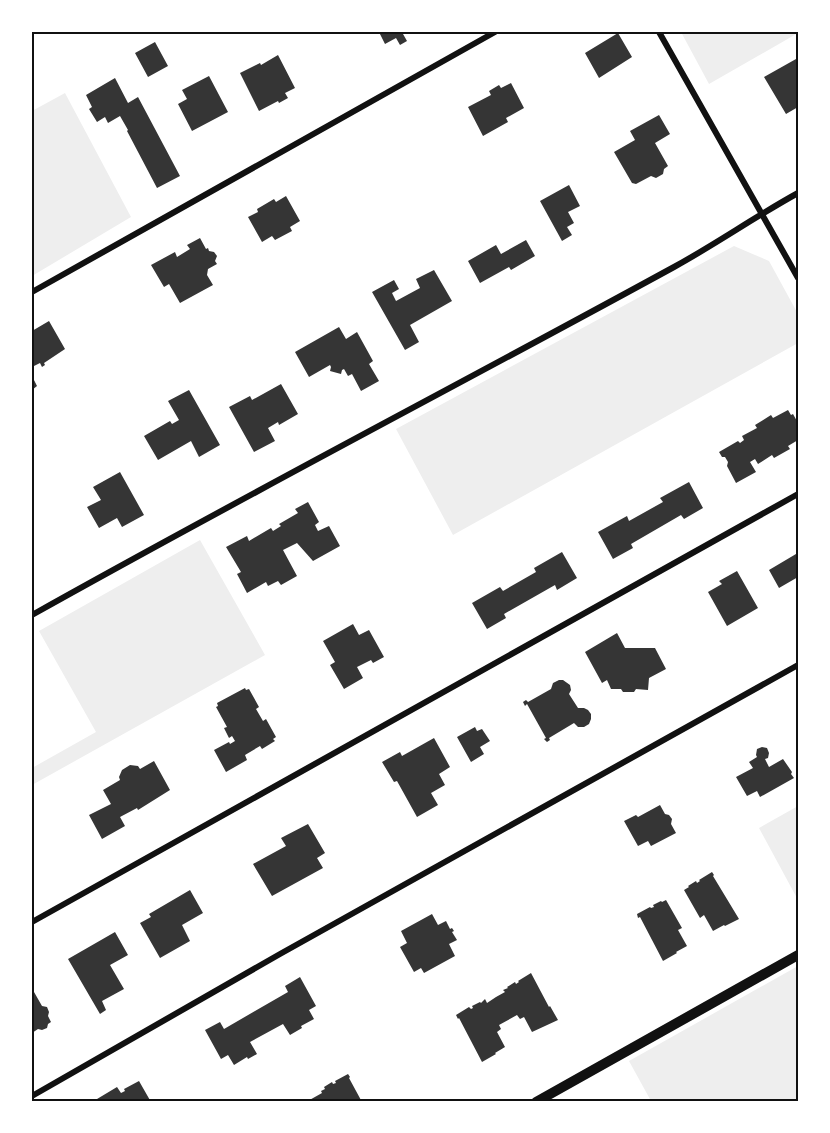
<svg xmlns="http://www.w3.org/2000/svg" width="830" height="1133" viewBox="0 0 830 1133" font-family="Overpass,sans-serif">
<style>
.green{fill:#eee}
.building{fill:#353535}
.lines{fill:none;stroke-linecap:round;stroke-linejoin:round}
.minor{stroke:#111;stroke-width:6}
.tertiary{stroke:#111;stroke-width:10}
.neatline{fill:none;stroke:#111;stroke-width:2}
</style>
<rect width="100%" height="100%" fill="#fff"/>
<!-- green -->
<path class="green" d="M681 32H798V33L709 84Z
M65 93 131 217 32 276V111Z
M734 246 769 261 798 314V343L453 535 396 429Z
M200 540 265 655 32 785V768L96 732 39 631Z
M798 806V900L759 828Z
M798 966V1101H651L629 1061Z"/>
<!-- building -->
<path class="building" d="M379 32H407L403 34 407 41 400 45 396 38 385 44Z
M618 33 632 57 599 78 585 53Z
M155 42 168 66 148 77 135 53Z
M278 55 295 88 285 93 288 98 279 103 278 101 259 111 240 73 260 63 261 65Z
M796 59 798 64V107L786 114 764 77Z
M209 76 228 112 192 131 178 104 187 99 182 90Z
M115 78 128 103 138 97 180 176 157 188 127 131 128 130 120 116 108 123 105 117 97 122 89 109 92 107 86 95Z
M511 83 524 108 506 118 508 122 483 136 468 107 491 95 489 91 499 85 501 88Z
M659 115 670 134 655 143 668 166 664 169 663 174 656 178 651 176 636 184 632 183 614 152 635 140 630 131Z
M569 185 580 206 568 212 574 223 567 227 572 235 562 241 540 201Z
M286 196 300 221 290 227 292 231 275 240 272 236 262 242 248 217 258 212 257 209 274 199 276 202Z
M200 238 206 249 208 248 209 251 214 252 217 256 215 261 217 264 208 269 207 275 213 285 180 303 169 284 164 287 151 265 175 252 177 257 190 249 187 245Z
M526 240 535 256 511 270 509 267 480 283 468 261 496 245 501 254Z
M434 270 452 301 410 325 419 342 405 350 372 292 394 280 399 289 392 293 396 301 420 288 416 279Z
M49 321 65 349 44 363 45 365 42 367 40 363 32 367V331Z
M339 327 346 339 357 332 373 361 369 364 379 381 361 391 352 374 348 376 344 369 342 370 341 374 330 371 331 367 330 365 309 377 295 352Z
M32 376 37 386 32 390Z
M281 384 298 414 279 425 278 422 268 428 275 441 254 452 229 407 250 396 252 400Z
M189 390 220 445 199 457 191 441 158 460 144 436 170 421 172 424 179 420 168 401Z
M788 410 791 415 793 414 798 423V440L788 446 790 449 774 458 772 455 758 464 755 459 750 462 756 472 736 483 727 466 728 462 725 457H722L719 452 738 441 740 443 744 440 742 436 757 428 755 425 771 415 773 418Z
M120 472 144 515 122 527 117 518 99 528 87 507 101 500 93 487Z
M689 482 703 508 684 519 681 515 631 544 633 548 613 559 598 532 627 516 629 521 663 502 660 498Z
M308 502 319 522 315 525 318 531 329 526 340 546 313 561 297 543 283 550 297 576 281 585 278 581 268 586 266 582 247 593 237 574 241 572 226 547 247 536 249 541 271 528 273 531 281 526 279 524 298 513 295 509Z
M562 552 577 578 557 590 555 585 504 614 506 618 487 629 472 603 500 587 503 591 536 572 534 568Z
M796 554 798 559V577L779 588 769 570Z
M737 571 758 608 727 626 708 592 722 584 719 581Z
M353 624 359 635 369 630 384 657 373 663 371 660 357 667 363 678 344 689 330 665 335 662 323 641Z
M617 633 625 648H655L666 669 649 678 648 690 636 689 634 692H623L621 689H611L607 680 602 683 585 652Z
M559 680H563L570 685 571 690 569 694 578 708H584L588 710 591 714V719L589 724 584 727H578L574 723 549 738 550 740 547 742 544 739 546 738 527 704 525 706 523 702 526 700 528 702 551 689 553 683Z
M245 688 246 690 249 689 259 707 256 709 263 721 266 719 276 737 273 739 275 741 262 749 260 746 245 755 247 760 226 772 214 750 229 742 230 744 235 741 232 736 229 738 224 728 227 727 216 707 218 706 217 703Z
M475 727 477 731 482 729 490 741 480 747 484 754 471 762 457 737Z
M434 738 450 767 439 774 445 785 431 793 438 805 417 817 397 781 394 782 382 762 400 752 402 756Z
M762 747 767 748 769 753 768 758 765 759 769 767 783 759 792 772 791 774 794 778 760 797 757 791 747 796 736 777 753 768 749 762 757 757 756 755 757 749Z
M154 761 170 790 138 810 137 808 120 817 125 826 102 839 89 815 111 804 103 790 120 780 119 777 122 770 130 765 138 766 140 769Z
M660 805 665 814 669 815 672 819 671 824 676 833 651 846 648 841 638 846 624 821 636 815 638 817Z
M308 824 325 853 317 858 323 868 272 896 253 864 286 846 281 838Z
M712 872 714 875 713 876 739 919 725 926 724 925 713 931 704 915 700 918 684 890 689 887 688 886 696 881 697 883 700 881 699 880Z
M190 890 203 913 182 925 190 941 160 958 140 923 151 917 149 914Z
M666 900 682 928 678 930 687 946 676 952 677 953 663 961 640 917 638 918 637 914 650 907 651 908 654 907 653 905 661 901 662 902Z
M432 914 438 925 446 921 450 929 452 928 454 931 452 932 457 940 449 944 455 956 424 973 421 968 414 972 400 947 407 943 401 931Z
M115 932 128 955 110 965 124 989 102 1001 106 1010 100 1014 68 959Z
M531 973 549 1007 550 1006 558 1020 532 1032 524 1017 520 1019 517 1015 499 1025 501 1029 497 1032 505 1047 495 1053 496 1054 482 1062 459 1018 458 1019 456 1015 469 1007 471 1009 473 1008 472 1006 480 1002 481 1003 485 999 487 1003 496 997 505 992 503 990 508 988 507 987 515 982 516 984 519 982 518 981Z
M300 977 316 1006 309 1010 314 1019 301 1026 302 1028 290 1035 283 1024 250 1042 257 1054 248 1059 247 1057 234 1065 228 1055 221 1059 205 1030 220 1022 224 1029 255 1011 288 992 285 986Z
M34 992 42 1006 47 1007 49 1012 48 1016 51 1022 48 1024 47 1028 42 1030 38 1029 32 1033V994Z
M348 1074 350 1077 349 1078 362 1102H306L322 1093 321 1091 325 1089 324 1087 332 1082 333 1084 336 1083 335 1081Z
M139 1081 151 1102H92L117 1087 121 1093 125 1091 124 1089Z"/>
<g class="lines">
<!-- minor -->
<path class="minor" d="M659 32 798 278
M32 292 495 32
M32 615C244 496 460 384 674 267 716 244 756 216 798 193
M32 922 798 494
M32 1096 280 954 798 665"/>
<!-- tertiary -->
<path class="tertiary" d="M536 1102 798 955"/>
</g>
<!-- border -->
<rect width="830" height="1133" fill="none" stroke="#ffffff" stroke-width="66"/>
<rect x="33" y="33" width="764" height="1067" class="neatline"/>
</svg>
